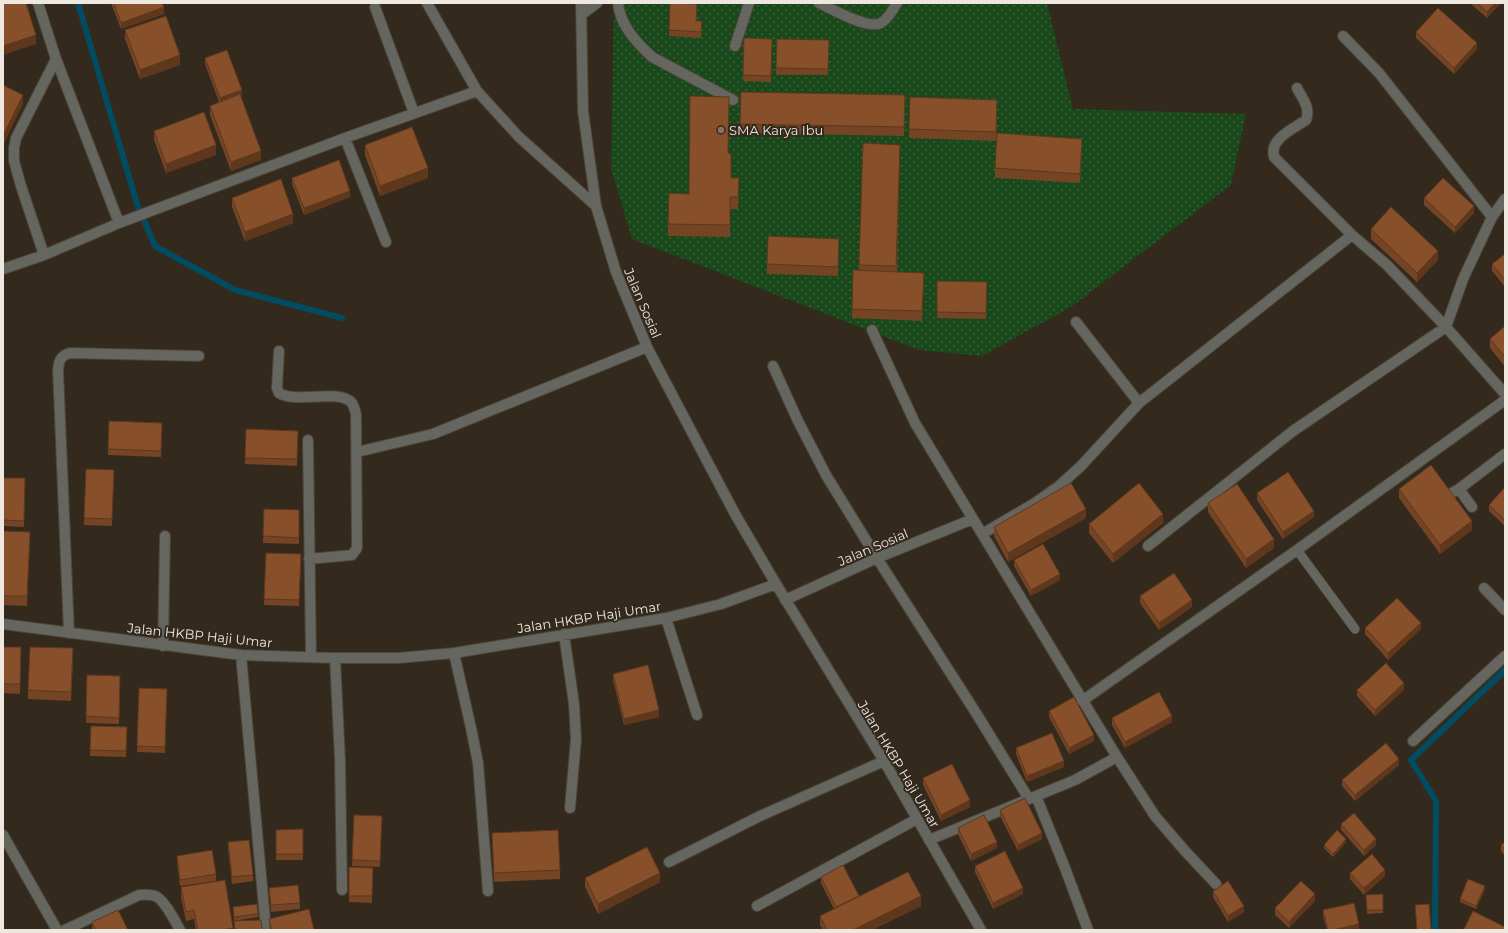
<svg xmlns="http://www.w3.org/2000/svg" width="1508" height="933" viewBox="0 0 1508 933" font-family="Montserrat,sans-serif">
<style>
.grass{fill:url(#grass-dots)}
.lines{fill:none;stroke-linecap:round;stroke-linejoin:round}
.stream{stroke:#014c61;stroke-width:6}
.service-casing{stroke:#4d4438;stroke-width:10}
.minor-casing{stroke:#4d4438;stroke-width:12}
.service{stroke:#64665f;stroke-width:9}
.minor{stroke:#64665f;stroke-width:10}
.wall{fill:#744424}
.shaded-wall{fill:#5e371d}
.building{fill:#874f2a;stroke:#5e371d}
.education-dot{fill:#8d6e63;stroke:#33291d;stroke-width:1.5}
.labels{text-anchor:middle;stroke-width:4;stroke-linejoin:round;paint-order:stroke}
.poi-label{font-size:13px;fill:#efe8e0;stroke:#33291d;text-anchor:start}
.street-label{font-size:13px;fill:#efe8e0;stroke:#33291d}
</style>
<defs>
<pattern id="grass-dots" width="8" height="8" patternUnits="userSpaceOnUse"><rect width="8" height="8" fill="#19481a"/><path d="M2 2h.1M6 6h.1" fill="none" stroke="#3b623b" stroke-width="1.8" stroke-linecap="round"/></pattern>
</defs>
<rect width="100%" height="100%" fill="#33291d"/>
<!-- grass -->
<path class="grass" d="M614 3H1047L1073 109 1246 114 1231 185 1071 307 982 356 919 350 632 239 611 169Z"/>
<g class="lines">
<!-- stream -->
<path class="stream" d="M78 3 137 204 155 246 235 290 342 318
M1435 930 1436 801 1411 760 1505 670"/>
<!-- service casing -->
<g class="service-casing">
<path id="service" d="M1297 550 1355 629"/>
</g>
<!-- minor casing -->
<g class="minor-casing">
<path id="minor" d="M38 3 56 59 119 223
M427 3 477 91 519 137 596 206
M581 3 583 111 596 206 616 272 647 347 735 514 776 584
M618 3C620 25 636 42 652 57L733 100
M819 3C832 9 868 30 881 23 888 19 893 10 897 3
M375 7 414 113
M581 15 597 3
M1343 36 1379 73 1492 217
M735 46 749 3
M1297 88C1302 98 1311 108 1306 120 1293 129 1269 139 1274 157L1352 235 1387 265 1446 327 1505 394
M345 138 386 242
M44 255 21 186 14 161V148L16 138 56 59
M3 269 44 255 119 223 345 138 477 91
M1076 322 1139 403
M872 330 915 423 1117 757 1155 816 1185 851 1216 884
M279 351 277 388 279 393C296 404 339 388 352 403 354 406 355 411 356 414L357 548 352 555 309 559
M773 366 798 421 826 475 877 558 976 713 1029 799
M308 440 311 657
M357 452 433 434 647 347
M1459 489 1505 454
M1450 494 1459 489 1472 507
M982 534 1035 503 1059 486 1081 466 1139 403 1352 235
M1148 546 1293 431 1446 327 1463 279 1492 217 1505 199
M1484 588 1505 610
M785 600 877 558 973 519
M666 618 697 715
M3 624 241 655 335 658H398L454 653 666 618 721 604 776 584 884 761 981 930
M69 633 58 370C59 361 60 356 70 353L199 356
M564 634 574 704 576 739 570 808
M163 646 165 536
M454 653 471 728 478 763 488 891
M241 655 266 930
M335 658 340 760 342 890
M1082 701 1297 550 1505 400
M1413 741 1505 656
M1036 796 1065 868 1088 930
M3 835 57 930
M929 840 1075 780 1117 757
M669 862 760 816 884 761
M757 906 917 819
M65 930 139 895C144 895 150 894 155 896 164 899 175 921 180 930"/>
</g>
<!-- service -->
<use href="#service" class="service"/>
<!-- minor -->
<use href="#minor" class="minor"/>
</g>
<!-- wall -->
<path class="wall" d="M111 3H162L164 14 121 29Z
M1470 3H1501L1487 18Z
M697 10V21L702 27 701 38 669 36V30Z
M125 30 180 65 140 79 125 39Z
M1416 32 1477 49 1454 74 1416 38Z
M744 38 772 39 771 82 743 81Z
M777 39 829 40 828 75H776Z
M205 58 242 96 241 97 261 160 231 171 210 115V106L219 102 205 64Z
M741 92 905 95 904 136 740 133Z
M997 110 996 141 909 138V129Z
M154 131 216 155 166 173 154 140Z
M863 143 900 154 897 272 924 282 922 321 852 318V309L859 270Z
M365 145 428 178 380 196 365 155Z
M1082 148 1080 183 995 178V168Z
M728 153 731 178H739L738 209H730V237L668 236V224L689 194Z
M292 178 350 197 304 215 292 184Z
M232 198 293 223 245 241 232 207Z
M1424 198 1474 213 1455 233 1424 205Z
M1371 229 1438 260 1417 282 1371 239Z
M839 248 838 276 767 274V264Z
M1505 254V287L1492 271V264Z
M937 281 987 282 986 319 937 318Z
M1505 326V367L1490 348V339Z
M109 421 162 423 161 457 108 455Z
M246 429 298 431 297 466 245 464Z
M86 469 114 470 112 526 84 525Z
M3 478H25L24 527 3 526Z
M1505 487V526L1489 511V505Z
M1399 489 1472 530 1440 554 1399 498Z
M1257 493 1314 517 1283 539 1257 500Z
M1208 503 1274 548 1246 568 1208 512Z
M264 509 299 510V544L263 543Z
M1086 518 1008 562 994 536V527Z
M1163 523 1113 563 1089 533V524Z
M3 531 30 541 27 606 3 605Z
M266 553 301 554 299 606 264 605Z
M1014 560 1060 580 1031 596 1014 566Z
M1140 596 1192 607 1159 630 1140 603Z
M1365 628 1421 629 1388 660 1365 634Z
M3 647 21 657 20 694 3 693Z
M73 658 71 701 28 699V690Z
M613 674 659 717 624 725 613 680Z
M87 675 120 676 119 724 86 723Z
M139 688 167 689 165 753 137 752Z
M1357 690H1404L1375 716 1357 696Z
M1049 711 1094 741 1069 754 1049 717Z
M1112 718 1172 722 1125 748 1112 725Z
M91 726 127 727 126 757 90 756Z
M1016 748 1064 767 1027 782 1016 754Z
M1399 765 1355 801 1342 786V780Z
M923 778 970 807 941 821 923 785Z
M1000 810 1042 839 1018 851 1000 816Z
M354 815 382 816 380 867 352 866Z
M1341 824 1376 845 1364 856 1341 830Z
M958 828 997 848 971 861 958 834Z
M303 829V860H276V830Z
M492 833 560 870V879L494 882Z
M228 842 253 875V881L232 884 228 849Z
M1346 842 1333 857 1324 848V845Z
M1505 842V856L1501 851V845Z
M177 856 216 874V881L180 886 177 862Z
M975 866 1023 894 993 909 975 872Z
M349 867 373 868 372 903 349 902Z
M1350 873 1385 876 1364 895 1350 879Z
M821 877 859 897 921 906 872 930H823L820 925V916L834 909 821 883Z
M585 878 660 882 598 914 585 887Z
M181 887 233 928V930H196L194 919 186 921 181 897Z
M269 888 300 903V909L271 912Z
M1485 889 1476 909 1460 902V899Z
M1213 891 1244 912 1228 922 1213 897Z
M1383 894V913L1367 914 1366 895Z
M1315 901 1289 928 1275 915V908Z
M233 907 258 914V917L234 921Z
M1323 910 1359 930H1327L1323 916Z
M269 919 314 930H270L269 926Z
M92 922 128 930H92Z"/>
<!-- shaded-wall -->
<path class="shaded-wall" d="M1495 3H1501L1487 18V12Z
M164 7V14L121 29V23Z
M36 35V44L3 55V46Z
M1477 43V49L1454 74V68Z
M180 55V65L140 79V70Z
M242 90V96L220 105V98Z
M23 95V104L3 146V136Z
M1082 139V148L1080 183V174Z
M216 145V155L166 173V164Z
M261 151V160L231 171V162Z
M428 168V178L380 196V186Z
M350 191V197L304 215V208Z
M1474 206V213L1455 233V227Z
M293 214V223L245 241V232Z
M1438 251V260L1417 282V273Z
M1086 509V518L1008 562V553Z
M1314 511V517L1283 539V532Z
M1163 514V523L1113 563V554Z
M1472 521V530L1440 554V545Z
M1274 539V548L1246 568V559Z
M1060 574V580L1031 596V590Z
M1192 600V607L1159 630V623Z
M1421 623V629L1388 660V653Z
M1404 683V690L1375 716V710Z
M659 710V717L624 725V719Z
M1172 716V722L1125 748V742Z
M1094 735V741L1069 754V748Z
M1399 759V765L1355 801V795Z
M1064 761V767L1027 782V776Z
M970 800V807L941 821V815Z
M1042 833V839L1018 851V845Z
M1346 839V842L1333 857V854Z
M1376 839V845L1364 856V850Z
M997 842V848L971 861V854Z
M1385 870V876L1364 895V888Z
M660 873V882L598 914V904Z
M1485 886V889L1476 909V906Z
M1023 888V894L993 909V903Z
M1315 894V901L1289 928V922Z
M921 896V906L872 930H853Z
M1244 906V912L1228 922V916Z
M1359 924V930H1333Z"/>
<!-- building -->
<path class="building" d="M3 3H26L36 35 3 46Z
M114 3H162L164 7 121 23Z
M670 3 697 4 696 21H702L701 32 669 30Z
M1477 3H1495L1487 12Z
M1438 8 1477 43 1454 68 1416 32Z
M166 16 180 55 140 70 125 30Z
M744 38 772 39 771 76 743 75Z
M777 39 829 40 828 69 776 68Z
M227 50 242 90 220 98 205 58Z
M3 85 23 95 3 136Z
M741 92 905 95 904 127 740 124Z
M240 94 261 151 231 162 210 106Z
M690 96 729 97 728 153 731 154V178H739L738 197H730V225L668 224 669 193 689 194Z
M910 97 997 100 996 132 909 129Z
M204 112 216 145 166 164 154 131Z
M412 127 428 168 380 186 365 145Z
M997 133 1082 139 1080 174 995 168Z
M863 143 900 145 896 266 859 265Z
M339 160 350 191 304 208 292 178Z
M1443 178 1474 206 1455 227 1424 198Z
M281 179 293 214 245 232 232 198Z
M1391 207 1438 251 1417 273 1371 229Z
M768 236 839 239 838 267 767 264Z
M1505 254V280L1492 264Z
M853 270 924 273 922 311 852 309Z
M937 281 987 282 986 313 937 312Z
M1505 326V357L1490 339Z
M109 421 162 423 161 451 108 449Z
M246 429 298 431 297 459 245 458Z
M1431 465 1472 521 1440 545 1399 489Z
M86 469 114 470 112 519 84 518Z
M1288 472 1314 511 1283 532 1257 493Z
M3 478H25L24 521 3 520Z
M1071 483 1086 509 1008 553 994 527Z
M1139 483 1163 514 1113 554 1089 524Z
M1237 484 1274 539 1246 559 1208 503Z
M1505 487V520L1489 505Z
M264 509 299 510V538L263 536Z
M3 531 30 532 27 596H3Z
M1043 544 1060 574 1031 590 1014 560Z
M266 553 301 554 299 600 264 599Z
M1174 573 1192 600 1159 623 1140 596Z
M1397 598 1421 623 1388 653 1365 628Z
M3 647H21L20 684H3Z
M30 647 73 648 71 692 28 690Z
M1386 663 1404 683 1375 710 1357 690Z
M648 665 659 710 624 719 613 674Z
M87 675 120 676 119 718 86 716Z
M139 688 167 689 165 747 137 746Z
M1159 692 1172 716 1125 742 1112 718Z
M1074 697 1094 735 1069 748 1049 711Z
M91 726 127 727 126 751 90 750Z
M1052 733 1064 761 1027 776 1016 748Z
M1386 743 1399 759 1355 795 1342 780Z
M952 764 970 800 941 815 923 778Z
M1025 798 1042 833 1018 845 1000 810Z
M1354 813 1376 839 1364 850 1341 824Z
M354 815 382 816 380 861 352 860Z
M984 815 997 842 971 854 958 828Z
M303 829V854H276V830Z
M558 830 560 870 494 873 492 833Z
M1337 830 1346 839 1333 854 1324 845Z
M249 840 253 875 232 877 228 842Z
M1505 842V849L1501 845Z
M647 847 660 873 598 904 585 878Z
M212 850 216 874 180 880 177 856Z
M1005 851 1023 888 993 903 975 866Z
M1372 854 1385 870 1364 888 1350 873Z
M843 865 859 896 836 907 821 877Z
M349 867 373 868 372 896H349Z
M908 872 921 896 853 930H827L820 916Z
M1468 879 1485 886 1476 906 1460 899Z
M225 880 233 928 221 930H198L194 910 186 912 181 887Z
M1228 881 1244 906 1228 916 1213 891Z
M1301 881 1315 894 1289 922 1275 908Z
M298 885 300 903 271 905 269 888Z
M1383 894V910H1367L1366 895Z
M1354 903 1359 924 1333 930H1328L1323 910Z
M257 904 258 914 234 917 233 907Z
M1429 904 1431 930H1417L1415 905Z
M309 909 314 930H272L269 919Z
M118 910 128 930H96L92 922Z
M1473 911 1505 927V930H1465L1464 929Z
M261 920 262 930H235L234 921Z"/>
<!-- markers -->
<circle class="education-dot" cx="721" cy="130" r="4"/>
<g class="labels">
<!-- poi labels -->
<g class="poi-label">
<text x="729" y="135">SMA Karya Ibu</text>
</g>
<!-- street labels -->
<g class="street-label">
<text transform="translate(643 303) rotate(67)" y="5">Jalan Sosial</text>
<text transform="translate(873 547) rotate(-23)" y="5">Jalan Sosial</text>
<text transform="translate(589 617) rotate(-9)" y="5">Jalan HKBP Haji Umar</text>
<text transform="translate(200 635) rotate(6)" y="5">Jalan HKBP Haji Umar</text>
<text transform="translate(899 764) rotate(59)" y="5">Jalan HKBP Haji Umar</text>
</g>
</g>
<!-- border -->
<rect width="1508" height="933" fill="none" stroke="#efe8e0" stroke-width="8"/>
</svg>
